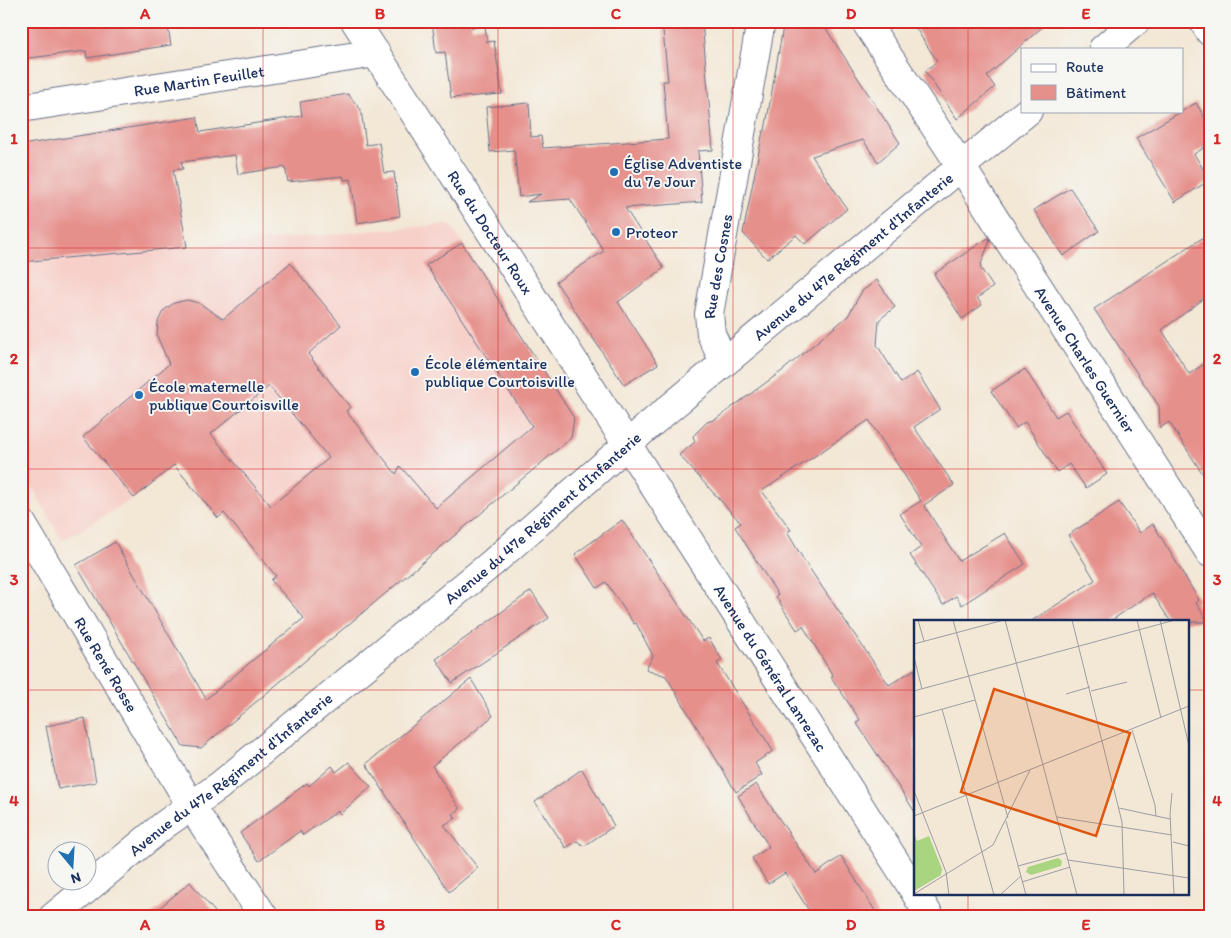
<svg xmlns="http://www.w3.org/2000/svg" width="1231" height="938" viewBox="0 0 1231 938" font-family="Itim,sans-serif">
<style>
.built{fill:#f7d0ca}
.building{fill:#e6908c;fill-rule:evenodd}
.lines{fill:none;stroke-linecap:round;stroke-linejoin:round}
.street-casing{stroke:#676f88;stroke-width:30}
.street{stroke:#fff;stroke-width:28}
.grid{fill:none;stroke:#d62828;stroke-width:1;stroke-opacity:0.55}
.poi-dot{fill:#1f6fb2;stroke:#f6f6f2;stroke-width:2}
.labels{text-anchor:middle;stroke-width:4;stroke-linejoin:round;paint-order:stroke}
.street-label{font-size:16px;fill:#1b2f5e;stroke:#f6f6f2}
.poi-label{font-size:16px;fill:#1b2f5e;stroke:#f6f6f2;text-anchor:start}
.inset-road{fill:none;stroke:#9d9da5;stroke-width:1}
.view{fill:#de5710;fill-opacity:0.15;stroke:#de5710;stroke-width:2.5}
.inset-edge{fill:none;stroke:#1b2f5e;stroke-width:2.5}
.neatline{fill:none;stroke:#d62828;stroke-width:2}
.grid-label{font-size:16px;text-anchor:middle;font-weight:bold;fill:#d62828}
</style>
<rect width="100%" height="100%" fill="#f6f6f2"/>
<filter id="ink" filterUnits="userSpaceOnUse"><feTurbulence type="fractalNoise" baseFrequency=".02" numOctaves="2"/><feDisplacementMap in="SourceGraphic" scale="10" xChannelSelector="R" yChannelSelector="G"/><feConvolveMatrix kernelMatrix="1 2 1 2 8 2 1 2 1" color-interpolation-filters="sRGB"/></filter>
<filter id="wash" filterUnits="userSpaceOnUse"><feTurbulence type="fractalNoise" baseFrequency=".0096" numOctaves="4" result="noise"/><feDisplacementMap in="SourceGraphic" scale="20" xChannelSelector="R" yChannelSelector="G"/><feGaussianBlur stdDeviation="1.12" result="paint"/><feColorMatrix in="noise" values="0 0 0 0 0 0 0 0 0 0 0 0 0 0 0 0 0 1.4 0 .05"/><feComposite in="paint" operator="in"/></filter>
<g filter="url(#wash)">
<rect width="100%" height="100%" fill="#f3e7d5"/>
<!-- built -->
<path class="built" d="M450 224 574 418 571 438 451 538 224 513 218 518 174 465 134 498 62 541 21 466V262Z"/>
<g id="blocks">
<!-- building -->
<path class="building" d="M21 21H167L171 45 87 58 86 51 21 59Z
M432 21H471L472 28 485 26 487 42 494 41 502 94 451 98 445 52 436 53Z
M662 21H702L713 150 698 151 702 202 625 208 664 268 618 302 658 364 624 385 556 282 604 251 570 199 527 202 541 194 519 197 514 150 490 152 486 107 529 103 531 137 541 136 543 148 668 139 663 81H668Z
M784 21H821L900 143 878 162 863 140 812 156 847 209 805 244 796 235 767 259 743 233 763 131H765Z
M911 21H1049L987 76 995 87 957 119 925 71 937 61Z
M348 94 361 110 366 145 379 143 384 173 394 172 400 216 357 223 351 179 344 180 343 176 288 182 285 167 238 174 235 155 181 162 183 169 173 170 187 247 21 262V145L197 117 200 132 302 116 300 102Z
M1196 103 1210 126V144L1194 154 1210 180 1175 202 1136 138Z
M1070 188 1099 231 1063 256 1034 210Z
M1210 233V294L1162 330 1189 374 1210 360V485L1169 422 1160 428 1159 406 1094 309Z
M988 238 990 240 980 267 993 287 977 298 982 305 962 319 934 274Z
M462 243 574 418 571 438 201 748 183 746 76 565 115 542 206 699 304 618 271 580 276 576 224 513 218 518 174 465 134 498 83 437 169 364 157 336 158 322 163 311 174 303 187 300 199 303 223 319 290 263 341 325 308 354 350 407 346 411 396 474 400 466 436 508 532 426 426 265ZM269 386 329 458 271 506 211 434Z
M877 280 895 307 879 320 877 345 901 383 917 372 940 409 914 427 954 485 924 505 959 561 1005 533 1025 564 962 605 956 596 943 605 910 555 921 547 900 514 921 501 869 420 762 491 791 530 787 532 805 562 889 685 915 669V812L856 722 860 720 831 677 833 676 803 626 797 630 784 610 776 596 778 595 735 527 741 523 679 455 695 442 693 436 707 422 716 419 782 371 848 316 862 291Z
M1025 369 1056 417 1066 411 1107 474 1086 488 1069 464 1057 472 1025 422 1016 428 991 391Z
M1119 502 1140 533 1153 524 1199 600 1196 603 1208 622H1171L1152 593 1109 622H1030L1095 580 1068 535Z
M622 520 703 641 709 638 722 660 717 663 773 751 755 763 762 775 736 792 666 676 646 669 653 656 636 623 634 624 606 582 597 588 575 554Z
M531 591 549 618 452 683 436 659Z
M471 679 493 716 432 766 460 809 453 814 456 818 444 825 478 868 449 892 366 764Z
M85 718 96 782 58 789 46 726Z
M349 762 371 787 340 814 338 811 303 835 300 831 259 861 240 833 307 783 309 786 332 766 336 772Z
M582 769 614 826 584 846 577 841 566 848 535 802Z
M756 784 816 874 841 856 879 917H813L785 873 768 884 752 858 769 847 738 796Z
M190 882 219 917H149Z"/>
</g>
</g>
<g filter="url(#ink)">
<use href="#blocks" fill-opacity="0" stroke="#676f88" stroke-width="1"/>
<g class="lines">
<!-- street casing -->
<g class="street-casing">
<g id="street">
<path id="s1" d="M355 21 915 892"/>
<path id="s2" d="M865 21 951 151 1210 553"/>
<path d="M1203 21 1210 32"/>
<path d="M1103 49 1136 21"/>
<path id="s3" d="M21 108 376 53"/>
<path id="s4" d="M724 362 711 334 709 314 761 21"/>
<path id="s5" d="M21 522 192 807 264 917"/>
<path d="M916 894 930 917"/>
<path id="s6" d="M53 917 164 825 219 786 491 564 654 421 1028 111"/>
</g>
</g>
<!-- street -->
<use href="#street" class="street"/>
</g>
</g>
<!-- grid -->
<path class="grid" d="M263 21V917M498 21V917M733 21V917M968 21V622M21 248H1210M21 469H1210M21 690H915M1187 690H1210M968 894V917"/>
<!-- markers -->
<g class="poi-dot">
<circle cx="614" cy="172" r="5"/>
<circle cx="616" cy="232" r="5"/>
<circle cx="415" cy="372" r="5"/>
<circle cx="139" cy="395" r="5"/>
</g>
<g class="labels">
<!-- street labels -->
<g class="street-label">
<text dy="6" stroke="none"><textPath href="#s3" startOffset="180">Rue Martin Feuillet</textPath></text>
<text dy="6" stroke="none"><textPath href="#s1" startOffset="251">Rue du Docteur Roux</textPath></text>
<text dy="6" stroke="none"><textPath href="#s6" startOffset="1038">Avenue du 47e Régiment d'Infanterie</textPath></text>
<text dy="6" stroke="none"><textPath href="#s4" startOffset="99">Rue des Cosnes</textPath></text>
<text dy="6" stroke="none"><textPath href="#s2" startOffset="404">Avenue Charles Guernier</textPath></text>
<text dy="6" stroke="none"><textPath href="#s6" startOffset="632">Avenue du 47e Régiment d'Infanterie</textPath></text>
<text dy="6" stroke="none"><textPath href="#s5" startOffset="166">Rue René Rosse</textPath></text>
<text dy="6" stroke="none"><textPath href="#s1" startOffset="769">Avenue du Général Lanrezac</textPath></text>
<text dy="6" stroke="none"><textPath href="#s6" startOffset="228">Avenue du 47e Régiment d'Infanterie</textPath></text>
</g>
<!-- poi labels -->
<g class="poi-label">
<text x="624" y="169">Église Adventiste<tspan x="624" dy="18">du 7e Jour</tspan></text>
<text x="626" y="238">Proteor</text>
<text x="425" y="369">École élémentaire<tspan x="425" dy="18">publique Courtoisville</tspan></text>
<text x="149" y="392">École maternelle<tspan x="149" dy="18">publique Courtoisville</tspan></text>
</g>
</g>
<!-- overview -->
<g transform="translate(914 620)">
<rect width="275" height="275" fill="#f3e7d5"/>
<path d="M0 213 3 221 15 216 28 249 27 255 0 271ZM144 238 148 241 147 246 117 255 112 252 114 247Z" fill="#a9d581"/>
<path class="inset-road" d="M4 0 10 21M39 0 94 198M91 0 163 275M158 0 208 202 210 275M223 0 247 98M246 0 275 126M0 24 90 0M0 37 8 69M0 71 261 0M177 71 213 62M152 74 176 67M28 89 80 275M0 97 61 80M218 110 241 185 242 196M0 171 32 252 35 275M258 173 256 194 260 275M205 188 256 199M0 196 275 86M143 197 258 215M92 201 112 275M259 222 275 226M154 240 275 258M104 246 152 233M108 262 156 247M0 274 79 225 116 150M86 275 107 256"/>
<path class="view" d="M80 69 216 113 182 216 47 172Z"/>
<rect width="275" height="275" class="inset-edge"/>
</g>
<!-- margin -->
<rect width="1231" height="938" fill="none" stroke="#f6f6f2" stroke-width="55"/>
<!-- legend -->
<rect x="1021" y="48" width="162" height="65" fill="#f6f6f2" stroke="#9ea6b7"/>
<rect x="1031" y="64" width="25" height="8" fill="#ffffff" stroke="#9ea6b7"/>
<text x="1066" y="72" font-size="15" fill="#1b2f5e">Route</text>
<rect x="1031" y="85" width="25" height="15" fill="#e6908c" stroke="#9ea6b7"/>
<text x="1066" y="98" font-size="15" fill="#1b2f5e">Bâtiment</text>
<!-- north arrow -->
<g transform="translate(72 866) rotate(162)"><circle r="24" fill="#f6f6f2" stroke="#9ea6b7"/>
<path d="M0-4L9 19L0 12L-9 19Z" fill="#1f6fb2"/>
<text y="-8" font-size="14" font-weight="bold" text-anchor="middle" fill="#1b2f5e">N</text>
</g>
<rect x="28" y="28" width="1176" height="882" class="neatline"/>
<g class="grid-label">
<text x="145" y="19">A</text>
<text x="380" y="19">B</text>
<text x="616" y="19">C</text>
<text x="851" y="19">D</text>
<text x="1086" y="19">E</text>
<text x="14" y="144">1</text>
<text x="1217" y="144">1</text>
<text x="14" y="364">2</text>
<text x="1217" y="364">2</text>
<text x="14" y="585">3</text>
<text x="1217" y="585">3</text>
<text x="14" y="806">4</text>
<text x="1217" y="806">4</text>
<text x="145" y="930">A</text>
<text x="380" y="930">B</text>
<text x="616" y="930">C</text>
<text x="851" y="930">D</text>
<text x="1086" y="930">E</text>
</g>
</svg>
